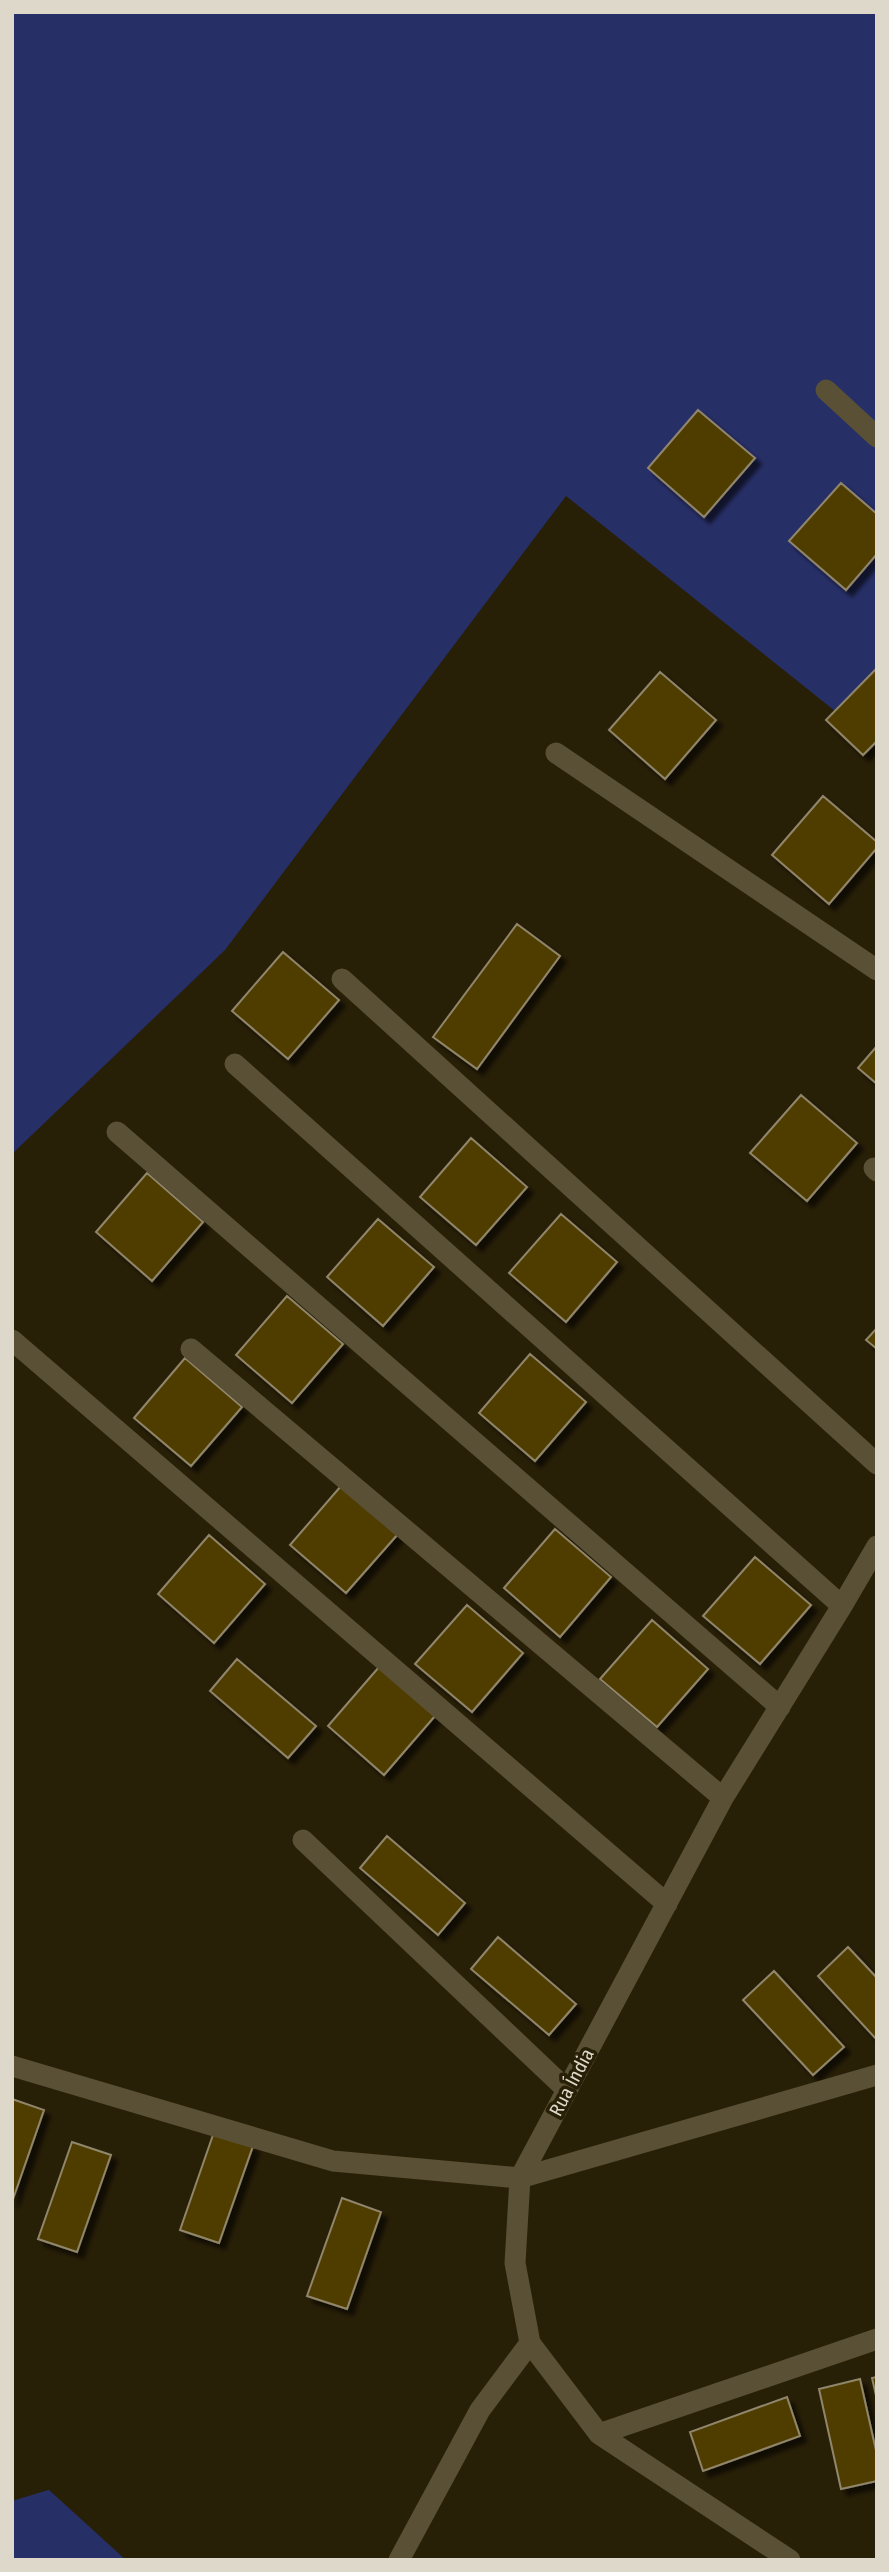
<svg xmlns="http://www.w3.org/2000/svg" width="889" height="2572" viewBox="0 0 889 2572" font-family="'Fira Sans Condensed',sans-serif">
<style>
.green{fill:#272f67}
.building{fill:#503e00;stroke:#90866c;stroke-width:2;filter:url(#shadow)}
.lines{fill:none;stroke-linecap:round;stroke-linejoin:round}
.minor{stroke:#5a5035;stroke-width:21}
.labels{text-anchor:middle;stroke-width:7;stroke-linejoin:round;paint-order:stroke}
.street-label{font-size:19px;fill:#ddd8c9;stroke:#281f07}
</style>
<defs>
<filter id="shadow"><feDropShadow dx="6" dy="6" stdDeviation="2" flood-color="#0009"/></filter>
</defs>
<rect width="100%" height="100%" fill="#281f07"/>
<!-- green -->
<path class="green" d="M12 12H877V698L840 715 566 496 225 950 12 1154Z
M48 2490H49L126 2560H12V2501Z"/>
<!-- building -->
<path class="building" d="M698 410 755 458 704 517 648 468Z
M841 483 877 514V554L846 590 789 541Z
M877 668V741L863 755 826 720Z
M660 672 716 720 665 779 609 730Z
M823 796 877 842V848L829 904 772 855Z
M517 924 560 956 477 1069 433 1037Z
M283 952 339 1000 288 1059 232 1011Z
M877 1046V1084L858 1068Z
M801 1095 857 1143 807 1201 750 1153Z
M471 1138 527 1187 476 1245 420 1197Z
M147 1173 203 1222 152 1281 96 1232Z
M561 1214 617 1262 566 1322 509 1273Z
M378 1219 434 1267 383 1326 327 1277Z
M287 1296 343 1344 292 1403 236 1355Z
M877 1328V1349L866 1340Z
M530 1354 586 1402 535 1461 479 1413Z
M185 1358 242 1407 191 1466 134 1418Z
M341 1486 398 1534 346 1593 290 1545Z
M555 1529 611 1577 560 1637 504 1588Z
M209 1535 265 1584 214 1643 158 1594Z
M755 1557 811 1605 760 1664 703 1616Z
M467 1605 523 1653 472 1712 415 1664Z
M652 1620 708 1669 657 1727 600 1679Z
M237 1659 316 1726 288 1758 210 1691Z
M379 1667 435 1716 384 1775 328 1726Z
M387 1836 465 1903 438 1935 360 1868Z
M498 1937 576 2004 549 2035 471 1969Z
M848 1947 877 1978V2040L818 1976Z
M774 1971 844 2047 813 2075 743 2000Z
M12 2099 44 2110 12 2202Z
M214 2132 253 2146 219 2243 180 2230Z
M72 2142 111 2155 77 2252 38 2239Z
M342 2198 381 2212 347 2309 307 2296Z
M877 2377V2400L872 2378Z
M860 2379 877 2455V2481L841 2489 819 2389Z
M787 2397 800 2436 703 2471 690 2432Z"/>
<g class="lines">
<!-- minor -->
<path class="minor" d="M826 390 877 437
M556 753 877 970
M342 979 877 1464
M235 1064 842 1606
M117 1132 780 1707
M874 1168 877 1171
M12 1340 667 1904
M191 1349 723 1798
M303 1840 567 2090
M12 2066 333 2161 520 2178 877 2075
M599 2434 877 2339
M399 2560 480 2410 530 2343
M790 2560 599 2434 530 2343 515 2263 520 2178 723 1798 842 1606 877 1546"/>
</g>
<g class="labels">
<!-- street labels -->
<g class="street-label">
<text transform="translate(571 2082) rotate(-62)" y="7">Rua Índia</text>
</g>
</g>
<!-- border -->
<rect width="889" height="2572" fill="none" stroke="#ddd8c9" stroke-width="28"/>
</svg>
